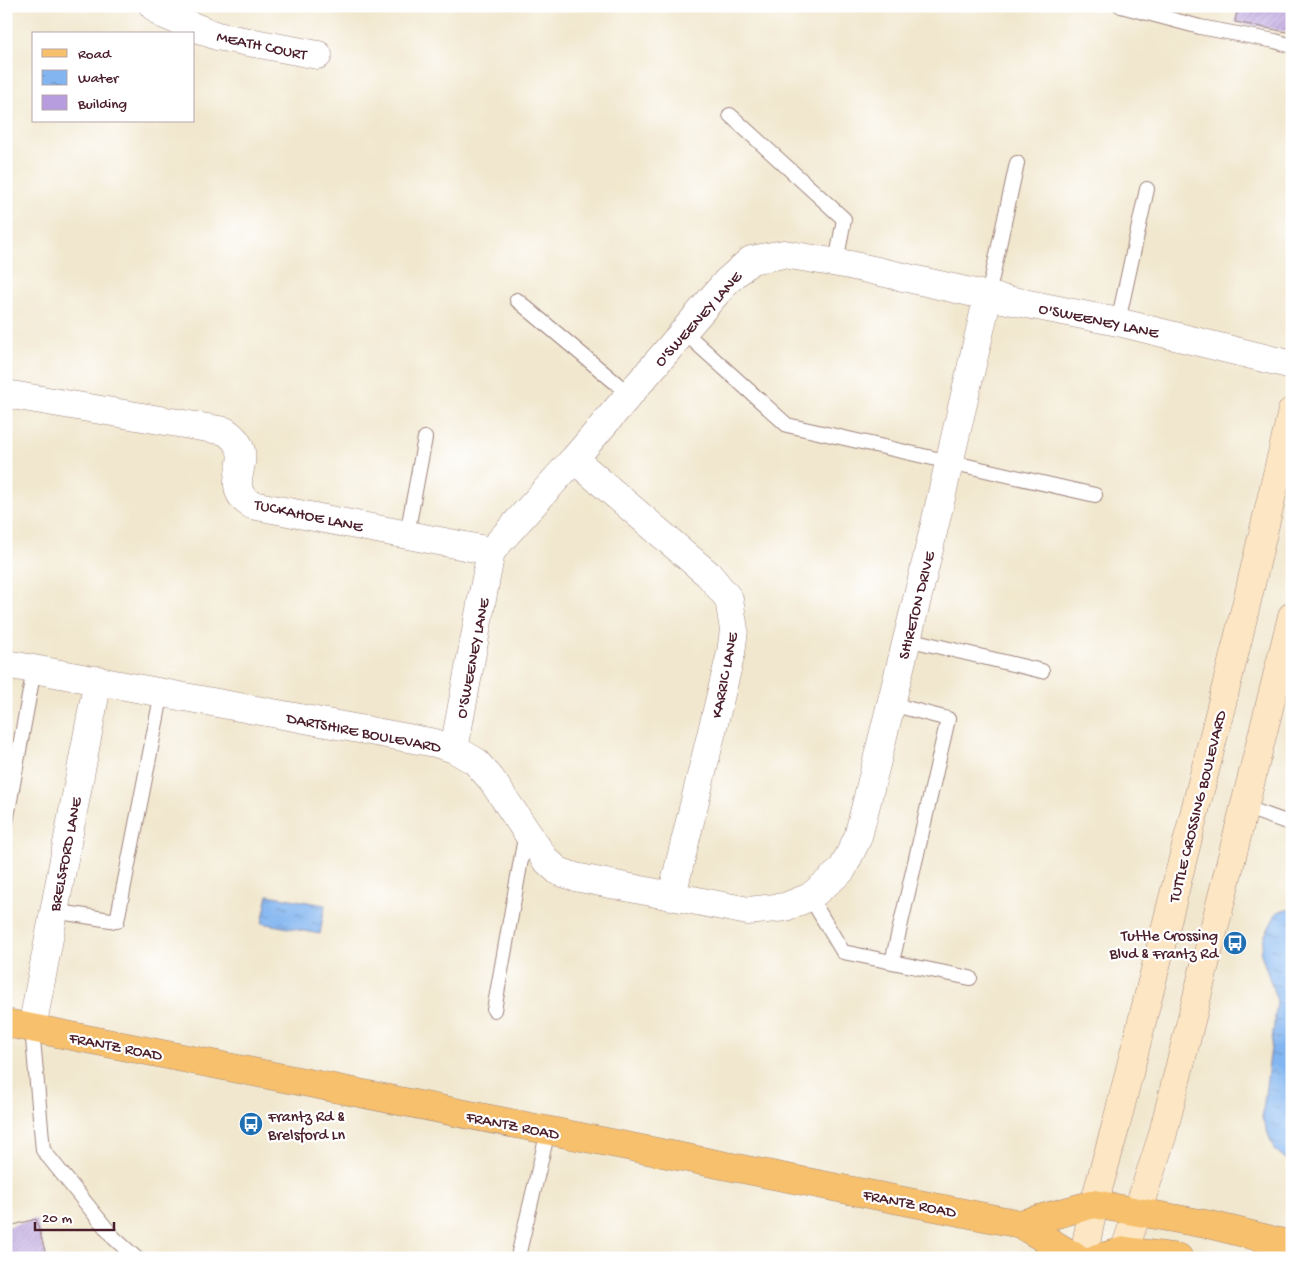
<svg xmlns="http://www.w3.org/2000/svg" width="1298" height="1264" viewBox="0 0 1298 1264" font-family="'Gochi Hand',sans-serif">
<style>
.water{fill:url(#water-ripples);stroke:#666a8e}
.building{fill:url(#building-hatch)}
.lines{fill:none;stroke-linecap:round;stroke-linejoin:round}
.service-casing{stroke:#9e837c;stroke-width:16}
.minor-casing{stroke:#9e837c;stroke-width:29}
.secondary-casing{stroke:#9e837c;stroke-width:29}
.primary-casing{stroke:#9e837c;stroke-width:29}
.service{stroke:#fff;stroke-width:14}
.minor{stroke:#fff;stroke-width:28}
.secondary{stroke:#fce6c4;stroke-width:28}
.primary{stroke:#f7c06c;stroke-width:28}
.labels{text-anchor:middle;stroke-width:4.5;stroke-linejoin:round;paint-order:stroke}
.street-label{font-size:16px;fill:#4a1f2b;stroke:#fff}
.poi-label{font-size:16px;fill:#4a1f2b;stroke:#fff;text-anchor:end}
</style>
<defs>
<pattern id="water-ripples" width="26" height="14" patternUnits="userSpaceOnUse" patternTransform="scale(1.25)"><rect width="26" height="14" fill="#83b6f0"/><path d="M2 4q2-2 4 0t4 0M15 11q2-2 4 0t4 0" fill="none" stroke="#6d93c3"/></pattern>
<pattern id="building-hatch" width="6" height="6" patternUnits="userSpaceOnUse" patternTransform="scale(1.25)"><rect width="6" height="6" fill="#b89dde"/><path d="M-1 1l2-2M0 6l6-6M5 7l2-2" fill="none" stroke="#987fb4"/></pattern>
</defs>
<rect width="100%" height="100%" fill="#fff"/>
<filter id="ink" filterUnits="userSpaceOnUse"><feTurbulence type="fractalNoise" baseFrequency=".02" numOctaves="2"/><feDisplacementMap in="SourceGraphic" scale="10" xChannelSelector="R" yChannelSelector="G"/><feConvolveMatrix kernelMatrix="1 2 1 2 8 2 1 2 1" color-interpolation-filters="sRGB"/></filter>
<filter id="wash" filterUnits="userSpaceOnUse"><feTurbulence type="fractalNoise" baseFrequency=".0096" numOctaves="4" result="noise"/><feDisplacementMap in="SourceGraphic" scale="20" xChannelSelector="R" yChannelSelector="G"/><feGaussianBlur stdDeviation="1.12" result="paint"/><feColorMatrix in="noise" values="0 0 0 0 0 0 0 0 0 0 0 0 0 0 0 0 0 1.4 0 .05"/><feComposite in="paint" operator="in"/></filter>
<g filter="url(#wash)">
<rect width="100%" height="100%" fill="#f1e7ce"/>
<!-- water -->
<path class="water" d="M268 895 325 905 320 934 262 923Z
M1292 909V1164L1274 1149 1262 1118 1277 1001 1261 954 1264 937 1277 912Z
M760 1255 772 1258H665Z"/>
<g id="blocks">
<!-- building -->
<path class="building" d="M1238 6H1292V33L1235 22Z
M36 1219 47 1258H6V1227Z"/>
</g>
</g>
<g filter="url(#ink)">
<use href="#blocks" fill-opacity="0" stroke="#9e837c" stroke-width="1"/>
<g class="lines">
<!-- service casing -->
<g class="service-casing">
<path id="service" d="M1121 6 1200 27 1275 41 1292 46
M730 115 844 219 836 263
M988 296 1017 163
M517 300 629 394
M1118 322 1147 189
M683 331 787 425 1095 495
M407 534 425 438
M907 639 1042 671
M891 704 948 719 892 962
M1244 807 1292 824
M6 822 34 669
M810 897 843 952 970 978
M53 911 117 921 162 692
M494 1010 526 832
M32 1028 43 1150 114 1238 136 1258
M520 1258 519 1252 548 1131"/>
</g>
<!-- minor casing -->
<g class="minor-casing">
<path id="minor" d="M153 6 162 14 217 36 318 55
M6 394 225 431C260 455 226 476 243 498 245 501 249 503 252 505L491 551
M574 459 709 575 729 599 734 630 731 653 672 895
M6 664 435 743 454 749 475 761 491 779 545 859 558 871 575 877 748 911 785 907 810 897 842 870 858 837 923 575 988 296
M454 749 491 551 574 459 726 282 751 260 784 254 850 265 988 296 1118 322 1292 365
M32 1028 98 680"/>
</g>
<!-- secondary casing -->
<g class="secondary-casing">
<path id="secondary" d="M1083 1258 1094 1204 1116 1125 1237 643 1292 411
M1122 1258 1162 1137 1292 616"/>
</g>
<!-- primary casing -->
<g class="primary-casing">
<path id="primary" d="M6 1023 1020 1224 1077 1258
M1020 1224 1094 1204 1211 1225 1292 1245
M1097 1258 1125 1251 1179 1258"/>
</g>
<!-- service -->
<use href="#service" class="service"/>
<!-- minor -->
<use href="#minor" class="minor"/>
<!-- secondary -->
<use href="#secondary" class="secondary"/>
<!-- primary -->
<use href="#primary" class="primary"/>
</g>
</g>
<!-- icons -->
<defs>
<g id="bus-disc" transform="scale(1.25)"><circle r="9.5" fill="#1f6fb2" stroke="#fff"/><path d="M-5-6H5V4H4V6H2V4H-2V6H-4V4H-5ZM-3.5-4V0h7V-4ZM-3.5 1.2v1.5H-2V1.2ZM2 1.2v1.5H3.5V1.2Z" fill="#fff"/></g>
</defs>
<g fill-rule="evenodd">
<use href="#bus-disc" x="1235" y="943"/>
<use href="#bus-disc" x="251" y="1124"/>
</g>
<g class="labels">
<!-- street labels -->
<g class="street-label">
<text transform="translate(262 44) rotate(12)" y="6">MEATH COURT</text>
<text transform="translate(697 318) rotate(-48)" y="6">O'SWEENEY LANE</text>
<text transform="translate(1099 319) rotate(12)" y="6">O'SWEENEY LANE</text>
<text transform="translate(309 514) rotate(12)" y="6">TUCKAHOE LANE</text>
<text transform="translate(915 605) rotate(-76)" y="6">SHIRETON DRIVE</text>
<text transform="translate(471 658) rotate(-79)" y="6">O'SWEENEY LANE</text>
<text transform="translate(723 675) rotate(-79)" y="6">KARRIC LANE</text>
<text transform="translate(364 731) rotate(11)" y="6">DARTSHIRE BOULEVARD</text>
<text transform="translate(1196 806) rotate(-76)" y="6">TUTTLE CROSSING BOULEVARD</text>
<text transform="translate(64 854) rotate(-79)" y="6">BRELSFORD LANE</text>
<text transform="translate(116 1045) rotate(11)" y="6">FRANTZ ROAD</text>
<text transform="translate(513 1124) rotate(11)" y="6">FRANTZ ROAD</text>
<text transform="translate(910 1202) rotate(11)" y="6">FRANTZ ROAD</text>
</g>
<!-- poi labels -->
<g class="poi-label">
<text x="1218" y="940">Tuttle Crossing<tspan x="1218" dy="18">Blvd &amp; Frantz Rd</tspan></text>
<text x="268" y="1121" text-anchor="start">Frantz Rd &amp;<tspan x="268" dy="18">Brelsford Ln</tspan></text>
</g>
</g>
<!-- margin -->
<rect width="1298" height="1264" fill="none" stroke="#fff" stroke-width="25"/>
<!-- legend -->
<rect x="32" y="32" width="162" height="90" fill="#ffffff" stroke="#b7a5aa"/>
<rect x="42" y="49" width="25" height="8" fill="#f7c06c" stroke="#b7a5aa"/>
<text x="78" y="58" font-size="15" fill="#4a1f2b">Road</text>
<rect x="42" y="70" width="25" height="15" fill="url(#water-ripples)" stroke="#b7a5aa"/>
<text x="78" y="82" font-size="15" fill="#4a1f2b">Water</text>
<rect x="42" y="95" width="25" height="15" fill="#b89dde" stroke="#b7a5aa"/>
<text x="78" y="108" font-size="15" fill="#4a1f2b">Building</text>
<!-- scale -->
<path d="M35 1222v8h79v-8" fill="none" stroke="#4a1f2b" stroke-width="2.5"/>
<text x="42" y="1222" font-size="15" fill="#4a1f2b" stroke="#ffffff" stroke-width="4" paint-order="stroke">20 m</text>
</svg>
